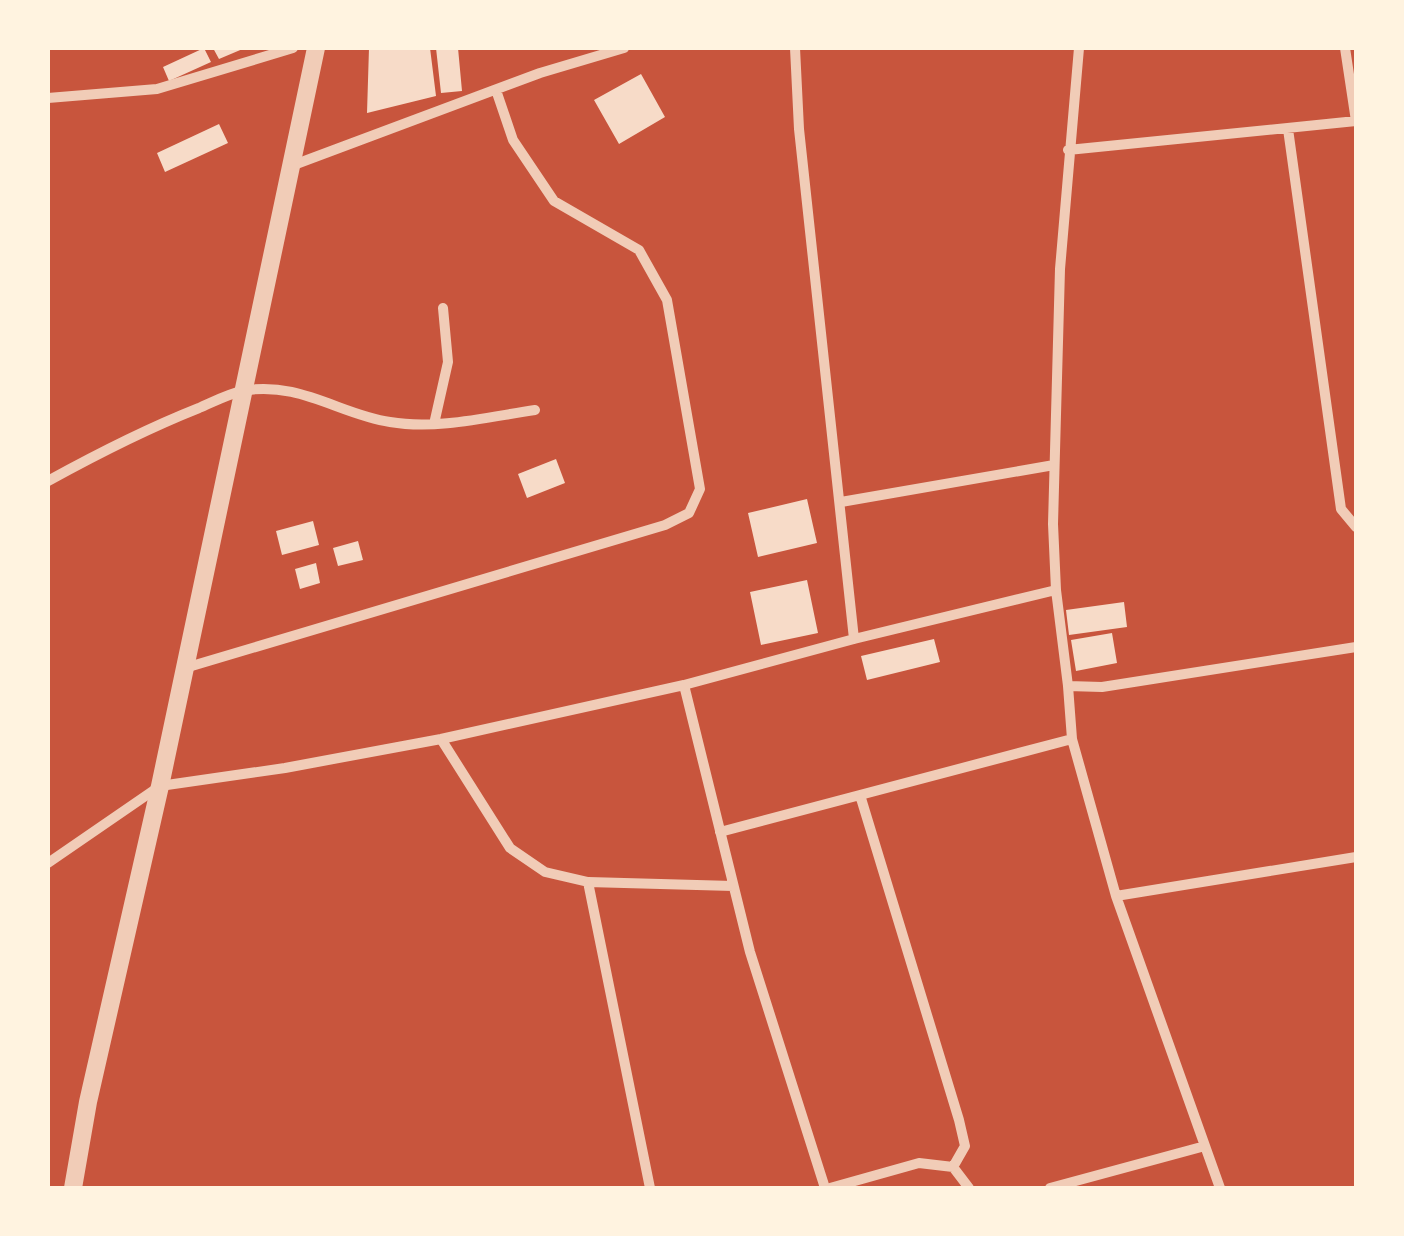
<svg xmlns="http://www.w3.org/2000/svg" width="1404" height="1236" viewBox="0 0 1404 1236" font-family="'Fira Sans',sans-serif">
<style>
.building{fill:#f7dbc8}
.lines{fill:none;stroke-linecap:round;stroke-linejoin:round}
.minor{stroke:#f1ccb7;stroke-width:10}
.tertiary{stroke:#f1ccb7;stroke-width:18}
</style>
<rect width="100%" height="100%" fill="#c8553d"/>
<!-- building -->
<path class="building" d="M204 48 211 62 169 81 163 67Z
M213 48H245L219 59Z
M369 48H430L436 96 367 113Z
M436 48H458L462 91 441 93Z
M641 74 665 117 619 144 594 100Z
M219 124 228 143 165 172 157 153Z
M556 459 565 483 527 498 518 474Z
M807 499 817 543 758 557 748 513Z
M313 521 319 545 282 555 276 531Z
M358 541 363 560 338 566 333 548Z
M316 563 320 583 300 589 295 569Z
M807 580 818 633 761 645 750 592Z
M1124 602 1127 627 1069 635 1066 610Z
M1112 633 1117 663 1076 671 1071 640Z
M934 639 940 662 867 680 861 656Z"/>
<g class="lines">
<!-- minor -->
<path class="minor" d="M795 48 799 129 854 639
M1345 48 1356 121
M48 98 157 89 293 48
M1288 129 1341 509 1356 527
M1068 150 1356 121
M291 166 540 73 624 48
M434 424 448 362 443 308
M48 481C97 454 146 429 199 408 213 402 228 394 242 391 298 380 341 415 390 422 437 430 488 417 535 410
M841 502 1054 465
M1056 590 1068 686 1102 687 1356 647
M185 668 665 525 689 513 700 489 667 300 639 250 554 201 513 140 496 90
M684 685 750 952 825 1188
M1068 686 1072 739 1116 896 1220 1188
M441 739 510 848 545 872 588 882 733 886
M860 795 959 1120 965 1146 953 1167
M720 832 1072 739
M48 863 160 786 285 768 441 739 684 685 854 639 1056 590 1053 524 1060 269 1079 48
M588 882 650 1188
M1116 896 1356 857
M830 1188 919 1163 953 1167 969 1188
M1050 1188 1205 1146"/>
<!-- tertiary -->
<path class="tertiary" d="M73 1188 88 1102 160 786 316 48"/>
</g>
<!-- border -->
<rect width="1404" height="1236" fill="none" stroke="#fff3e0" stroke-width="100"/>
</svg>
